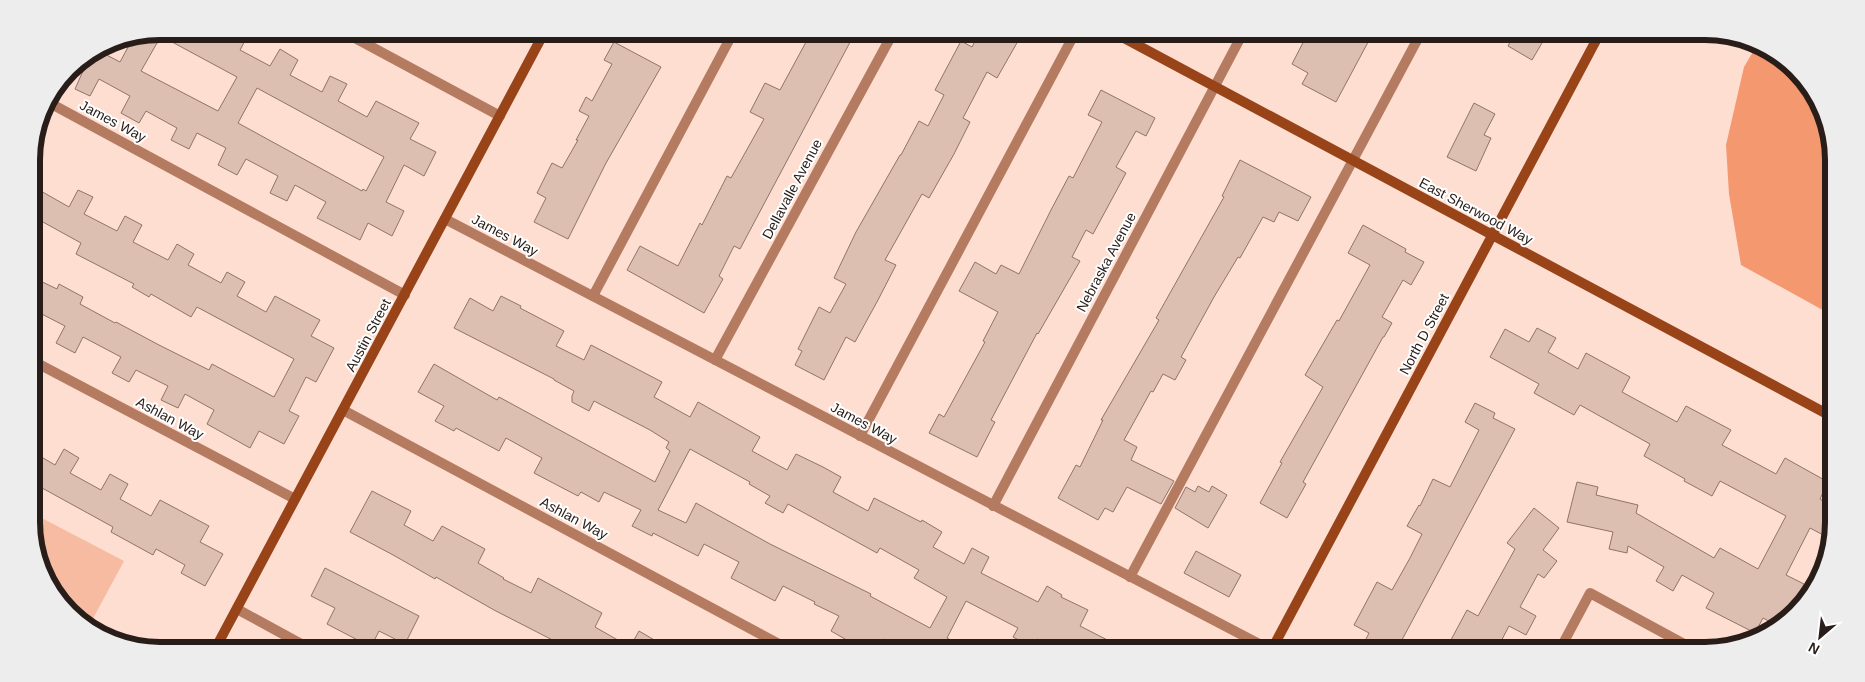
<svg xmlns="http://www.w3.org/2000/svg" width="1865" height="682" viewBox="0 0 1865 682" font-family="Helvetica,sans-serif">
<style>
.green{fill:#f6bba0}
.water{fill:#f4986f}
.building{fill:#ddbfb2;stroke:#907468;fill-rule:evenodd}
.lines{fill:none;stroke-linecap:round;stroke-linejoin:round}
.lane{stroke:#b57b61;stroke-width:10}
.street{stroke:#b57b61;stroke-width:10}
.secondary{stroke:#984418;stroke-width:10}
.labels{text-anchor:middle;stroke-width:4;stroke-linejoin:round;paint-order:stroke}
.street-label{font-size:14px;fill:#281d18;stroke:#fff}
.rim{fill:none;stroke:#281d18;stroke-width:6}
</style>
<rect width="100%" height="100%" fill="#fdded1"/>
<!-- green -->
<path class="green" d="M34 514 124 561 90 624 63 607 34 547Z"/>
<!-- water -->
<path class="water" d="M1757 45 1802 75 1833 143 1830 314 1741 265 1729 194 1726 145 1744 67Z"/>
<!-- building -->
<path class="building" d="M160 31H250L240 50 270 66 280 49 298 60 290 75 322 92 330 76 347 84 338 101 367 117 376 101 419 123 410 139 436 152 424 176 404 165 386 202 404 211 392 236 368 223 360 240 325 222 317 218 326 202 295 185 287 201 270 193 278 176 246 159 237 175 218 165 226 148 197 133 189 149 171 140 177 128 146 111 139 123 121 113 130 96 99 79 90 96 75 89 83 71 73 66 75 63 97 50 120 62 134 36ZM161 36 237 77 218 111 141 71ZM257 88 384 157 366 191 363 189 362 191 238 123Z
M812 31H856L740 249 734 246 719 276 723 279 704 313 627 270 640 246 678 266 700 223 702 225 727 176 731 178 764 119 750 112 765 83 780 90Z
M980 31H999L1018 41 997 78 987 72 963 118 970 122 954 154 929 198 922 194 885 260 896 265 878 300 855 342 846 337 824 380 795 365 802 351 798 349 819 307 830 313 846 284 834 278 856 232 900 155H901L919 121 928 126 944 95 935 90 961 41 972 47Z
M1309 31H1374L1336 102 1302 84 1308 73 1292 64Z
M1516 31H1549L1532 60 1508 46Z
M614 42 661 67 606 163 568 239 534 222 546 198 537 193 552 163 562 168 578 140H576L589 116 579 111 586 97 592 101 612 64 604 60Z
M1101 90 1155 118 1146 136 1136 131 1116 167 1126 173 1093 234 1086 230 1072 257 1080 261 1038 334 1037 333 991 420 995 422 977 457 929 433 939 414 944 417 985 342 983 341 998 312 959 291 975 262 996 274 1001 265 1019 274 1051 210 1069 176 1073 178 1102 122 1088 115Z
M1474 103 1495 114 1484 135 1491 138 1476 171 1447 157Z
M1240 160 1311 197 1298 221 1279 212 1274 222 1263 217 1240 258 1238 257 1214 297 1181 357 1186 360 1175 380 1163 374 1153 392 1151 391 1124 440 1137 447 1131 460 1174 481 1161 504 1127 487 1113 512 1105 508 1098 520 1058 498 1076 465 1080 467 1103 420H1101L1159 320 1156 318 1224 197 1222 196Z
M32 186 69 207 78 190 93 197 84 214 117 231 125 216 142 225 133 242 168 260 177 244 194 254 188 265 221 283 227 272 245 282 237 296 266 312 275 296 320 320 311 336 334 348 316 382 306 377 289 411 299 416 284 444 259 431 250 448 207 424 214 410 185 394 178 408 161 400 168 386 136 370 129 382 112 373 121 357 83 337 75 353 56 343 65 326 32 309V277L57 289 59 284 83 297 80 304 115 323 116 322 159 345 209 370 212 364 274 397 294 359 197 307 191 317 151 294 149 297 132 287 134 284 76 254 81 243 32 216Z
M1363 225 1406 249 1405 252 1424 262 1411 285 1403 280 1382 317 1392 323 1384 337H1383L1303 482 1306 484 1287 518 1260 503 1282 463 1280 462 1323 387 1305 375 1337 320 1339 321 1370 265 1348 253Z
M501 296 521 306 520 308 564 331 556 346 584 360 591 345 616 358 662 382 654 397 690 417 698 402 760 437 752 451 787 470 796 454 823 467 841 477 833 492 868 511 874 498 921 522 922 520 942 532 933 547 964 564 972 548 989 557 981 573 1038 602 1047 586 1062 595 1061 597 1088 610 1080 626 1129 651H1060L1037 639 1032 647 1013 637 1018 628 966 601 947 638 971 651H905L883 639 876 651H866L831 631 839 616 814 604 815 602 783 586 775 601 731 578 739 562 704 544 698 556 653 533 652 536 632 526 641 510 604 492 599 502 581 492 578 496 534 473 542 458 506 438 499 451 456 428 454 431 435 421 444 406 418 392 434 364 497 400 499 397 655 482 670 451 666 448 669 442 650 430 594 401 589 411 572 402V396L574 391 554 380V379L454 328 470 298 493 311ZM690 449 750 482 749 484 770 496 765 503 783 513 788 504 877 553 880 548 919 570 914 578 947 597 930 628 870 596 871 594 770 544 696 503 686 523 658 510Z
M1537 328 1556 338 1548 352 1578 369 1586 353 1630 377 1622 392 1677 422 1686 406 1731 430 1722 445 1776 474 1785 458 1828 482 1820 499 1828 504 1827 537 1810 528 1786 575 1804 584 1795 601 1798 603 1783 624 1778 626 1763 618 1755 633 1706 608 1714 593 1682 575 1673 591 1656 581 1664 567 1628 546 1627 553 1609 549 1613 532 1567 522 1577 482 1598 487 1596 495 1638 505 1636 513 1714 558 1720 548 1758 569 1786 516 1720 481 1712 496 1684 481 1685 479 1644 456 1650 444 1580 405 1574 415 1534 393 1539 384 1490 357 1505 329 1529 342Z
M1475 403 1495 413 1493 418 1515 429 1396 651H1360L1369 633 1354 625 1377 582 1392 590 1410 558 1422 534 1407 526 1419 505 1420 506 1433 479 1450 487 1479 430 1465 422Z
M64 449 79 458 70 473 101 490 110 474 128 484 120 499 151 516 160 500 209 526 200 542 223 554 205 586 181 573 185 565 156 549 153 555 111 532 113 527 33 483V452L55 465Z
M1198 486 1209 492 1212 486 1227 495 1208 528 1175 508 1186 487 1195 492Z
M372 491 411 511 404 525 433 541 442 526 485 549 478 563 504 578 503 579 531 593 538 578 602 613 595 627 630 647 639 631 673 651H574L494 610 436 577 435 579 395 556 350 532Z
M1534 508 1559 528 1543 550 1557 561 1544 578 1538 574 1520 607 1536 616 1526 635 1509 626 1496 651H1445L1467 610 1478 616 1515 549 1507 543Z
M1196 551 1241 575 1229 597 1184 573Z
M325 568 419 616 405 644 379 631 371 647 327 624 335 608 311 596Z"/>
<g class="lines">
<!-- lane -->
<path class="lane" d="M593 296 734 31
M860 436 1076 31
M1130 577 1422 31"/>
<!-- street -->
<path class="street" d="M342 31 500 116
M46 101 405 295
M445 219 1271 650
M715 360 894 31
M33 361 295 499
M343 410 792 651
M993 506 1244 31
M237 609 314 651
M1559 651 1590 593 1695 650"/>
<!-- secondary -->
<path class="secondary" d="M1111 31 1829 415
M214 651 545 31
M1271 651 1601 31"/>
</g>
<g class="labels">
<!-- street labels -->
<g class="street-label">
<text transform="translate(113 121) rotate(28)" y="5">James Way</text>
<text transform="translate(792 189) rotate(-62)" y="5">Dellavalle Avenue</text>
<text transform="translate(1476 211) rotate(28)" y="5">East Sherwood Way</text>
<text transform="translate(505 235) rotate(28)" y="5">James Way</text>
<text transform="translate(1106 262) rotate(-62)" y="5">Nebraska Avenue</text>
<text transform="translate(1424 334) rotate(-62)" y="5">North D Street</text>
<text transform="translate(368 335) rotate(-62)" y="5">Austin Street</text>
<text transform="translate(170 418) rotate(28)" y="5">Ashlan Way</text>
<text transform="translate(864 423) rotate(28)" y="5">James Way</text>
<text transform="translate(574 518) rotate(28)" y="5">Ashlan Way</text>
</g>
</g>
<!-- crop -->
<path d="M0 0H1865V682H0ZM160 40H1705A120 120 0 0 1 1825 160V522A120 120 0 0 1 1705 642H160A120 120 0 0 1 40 522V160A120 120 0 0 1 160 40Z" fill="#eeeded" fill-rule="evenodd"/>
<path class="rim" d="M160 40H1705A120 120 0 0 1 1825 160V522A120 120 0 0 1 1705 642H160A120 120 0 0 1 40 522V160A120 120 0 0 1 160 40Z"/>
<!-- north arrow -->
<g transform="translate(1820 637) rotate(208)" stroke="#ffffff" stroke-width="4" paint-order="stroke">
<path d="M0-4L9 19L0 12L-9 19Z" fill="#281d18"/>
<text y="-8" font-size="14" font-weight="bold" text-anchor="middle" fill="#281d18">N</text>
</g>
</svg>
